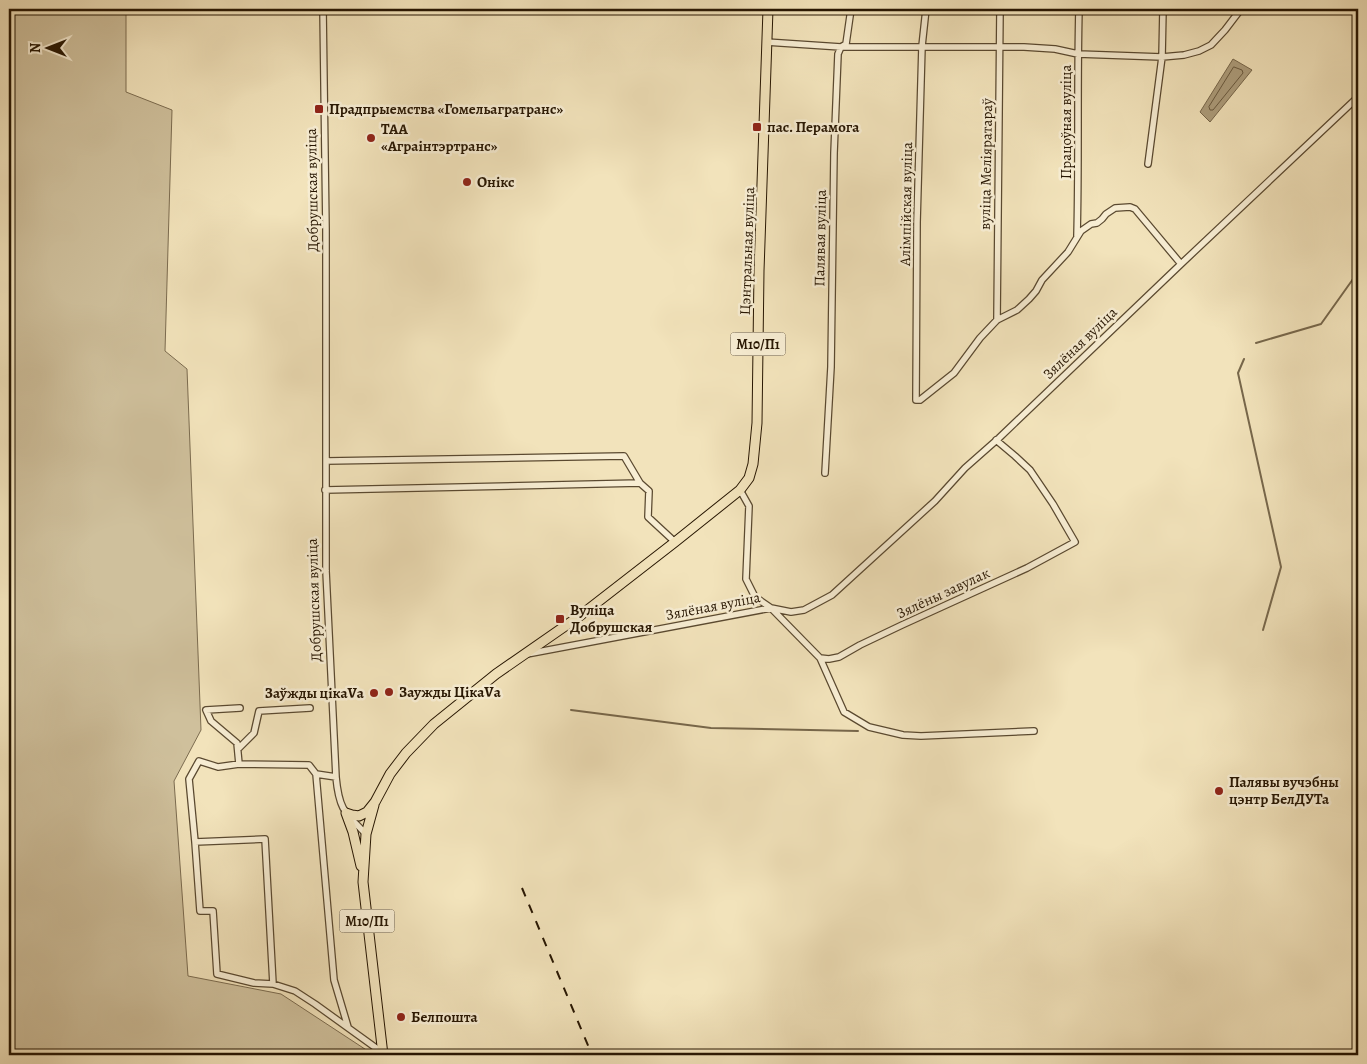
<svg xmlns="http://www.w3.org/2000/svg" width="1367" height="1064" viewBox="0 0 1367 1064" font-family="Alegreya,serif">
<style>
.green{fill:#cfc09c;stroke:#7b6b4f}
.water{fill:#ad9d7c;stroke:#77674b}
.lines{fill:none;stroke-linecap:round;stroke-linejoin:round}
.shore{stroke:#6a5a3f;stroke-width:1}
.stream{stroke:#77674b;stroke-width:2}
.street-casing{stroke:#5a4930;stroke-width:8}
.primary-casing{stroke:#271602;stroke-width:11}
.street{stroke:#f7edd3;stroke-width:5.5}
.primary{stroke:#f2e3bb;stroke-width:9}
.rail{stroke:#271602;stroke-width:2;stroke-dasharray:9 9;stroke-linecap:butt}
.poi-dot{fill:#8f2418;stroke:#f7edd3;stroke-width:2}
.labels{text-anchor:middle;stroke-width:5;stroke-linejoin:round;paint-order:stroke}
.shield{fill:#f7edd3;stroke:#655641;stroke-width:1}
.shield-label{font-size:14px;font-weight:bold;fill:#271602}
.poi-label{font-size:15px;font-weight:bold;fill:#271602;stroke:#f7edd3;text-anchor:start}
.street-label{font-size:15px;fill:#271602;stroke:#f7edd3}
</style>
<rect width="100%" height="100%" fill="#f2e3bb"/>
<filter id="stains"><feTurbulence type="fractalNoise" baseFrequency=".004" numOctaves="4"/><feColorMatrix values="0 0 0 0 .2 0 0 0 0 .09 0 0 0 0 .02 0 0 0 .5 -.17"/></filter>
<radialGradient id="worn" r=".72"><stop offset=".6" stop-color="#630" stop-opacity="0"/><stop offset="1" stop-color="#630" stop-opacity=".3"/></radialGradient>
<!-- green -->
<path class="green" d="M9 9H126V92L172 110 165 351 187 369 201 730 174 781 188 976 281 994 374 1055H9Z
M217 9H295V12Z"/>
<!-- water -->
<path class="water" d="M1233 59 1252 70 1210 122 1200 112Z"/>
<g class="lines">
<!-- shore -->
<path class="shore" d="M1234 67 1242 70 1243 73 1213 110H1210L1209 107Z"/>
<!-- stream -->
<path class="stream" d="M1256 343 1321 324 1358 272
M1244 359 1238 373 1281 567 1263 630
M571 710 711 728 858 731"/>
<!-- street casing -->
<g class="street-casing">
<path id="street" d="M323 9 326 230V571L336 777C339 809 344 812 366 834
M926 9 922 46 917 222 916 400H920L954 373 980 338 997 320 1017 310 1029 299 1036 291 1042 280 1068 252 1081 231 1091 224 1097 223 1102 219 1106 214 1115 208 1130 207 1135 209 1181 264
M766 42 841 47H1024L1055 49 1078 54 1162 57 1184 55 1199 51 1211 45 1225 30 1241 9
M1148 164 1162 57 1163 9
M1077 236C1079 160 1077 84 1079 9
M997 320 1000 9
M326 461 624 456 640 483
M825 473 831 367 834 153 838 54 841 47 846 44 851 9
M325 490 640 483 649 491 648 517 675 542
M740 490 749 506 746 579 755 597 771 608 820 658 829 659 839 657 860 645 902 625 1027 568 1075 542 1053 504 1030 470 1015 456 996 440
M527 654 771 608 791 612 804 610 832 595 935 501 965 468 999 438 1181 264 1358 97
M820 658 844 712 869 727 903 735 921 736 1034 731
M238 749 254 733 259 711 310 708
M239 764 237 743 211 721 206 710 240 708
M316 774 334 980 348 1027
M336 777 316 774 309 765 239 764 218 767 199 761 189 779 195 842 200 911H213L217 974 254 983 273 984 295 991 315 1004 383 1053
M195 842 265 839 273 984"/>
</g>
<!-- primary casing -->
<g class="primary-casing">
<path id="primary" d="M374 805 366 834 363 882 383 1055
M346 813 352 815 359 816 367 812 375 802 390 774 406 753 434 724 496 674 581 615 675 542 740 490 749 478 753 464 757 423 759 271 768 9
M346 813 353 832 361 866"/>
</g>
<!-- street -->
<use href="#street" class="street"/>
<!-- primary -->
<use href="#primary" class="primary"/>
<!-- rail -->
<path class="rail" d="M522 888 592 1055"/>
</g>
<!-- markers -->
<g class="poi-dot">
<rect x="314" y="104" width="10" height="10" rx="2.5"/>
<rect x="752" y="122" width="10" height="10" rx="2.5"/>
<circle cx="371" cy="138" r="5"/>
<circle cx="467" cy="182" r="5"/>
<rect x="555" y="614" width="10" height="10" rx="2.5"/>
<circle cx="389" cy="692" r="5"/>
<circle cx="374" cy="693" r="5"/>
<circle cx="1219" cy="791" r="5"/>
<circle cx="401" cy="1017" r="5"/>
</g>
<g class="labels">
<!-- shield labels -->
<g class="shield">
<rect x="730.5" y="332.5" width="55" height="23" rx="4"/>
<rect x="339.5" y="909.5" width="55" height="23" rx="4"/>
</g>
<g class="shield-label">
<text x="758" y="349">М10/П1</text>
<text x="367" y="926">М10/П1</text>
</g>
<!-- poi labels -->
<g class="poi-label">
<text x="329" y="114">Прадпрыемства «Гомельагратранс»</text>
<text x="767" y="132">пас. Перамога</text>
<text x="381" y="134">ТАА<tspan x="381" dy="17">«Аграінтэртранс»</tspan></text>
<text x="477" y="187">Онікс</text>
<text x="570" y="615">Вуліца<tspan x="570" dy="17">Добрушская</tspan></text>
<text x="399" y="697">Заужды ЦікаVа</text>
<text x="364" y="698" text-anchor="end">Заўжды цікаVа</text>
<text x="1229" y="787">Палявы вучэбны<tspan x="1229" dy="17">цэнтр БелДУТа</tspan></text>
<text x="411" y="1022">Белпошта</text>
</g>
<!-- street labels -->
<g class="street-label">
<text transform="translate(1066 122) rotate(-90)" y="5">Працоўная вуліца</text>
<text transform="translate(986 164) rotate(-89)" y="5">вуліца Меліяратараў</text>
<text transform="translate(312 190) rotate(-91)" y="5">Добрушская вуліца</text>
<text transform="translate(906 204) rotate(-89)" y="5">Алімпійская вуліца</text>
<text transform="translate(820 238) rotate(-89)" y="5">Палявая вуліца</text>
<text transform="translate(747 251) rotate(-88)" y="5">Цэнтральная вуліца</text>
<text transform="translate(1080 343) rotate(-44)" y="5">Зялёная вуліца</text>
<text transform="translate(943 593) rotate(-25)" y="5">Зялёны завулак</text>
<text transform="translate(314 600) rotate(-92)" y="5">Добрушская вуліца</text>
<text transform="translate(713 606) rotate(-11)" y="5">Зялёная вуліца</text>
</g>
</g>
<!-- margin -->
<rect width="1367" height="1064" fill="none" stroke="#f2e3bb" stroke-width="30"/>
<rect x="10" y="10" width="1347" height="1044" fill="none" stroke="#271602" stroke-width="2.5"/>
<rect x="15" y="15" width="1337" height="1034" fill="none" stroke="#271602"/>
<!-- north arrow -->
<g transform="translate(48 48) rotate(270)" stroke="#f7edd3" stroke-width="4" paint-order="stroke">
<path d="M0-4L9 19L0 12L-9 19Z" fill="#271602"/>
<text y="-8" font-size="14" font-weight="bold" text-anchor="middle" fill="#271602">N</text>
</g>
<rect width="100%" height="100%" filter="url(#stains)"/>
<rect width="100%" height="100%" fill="url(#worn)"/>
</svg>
